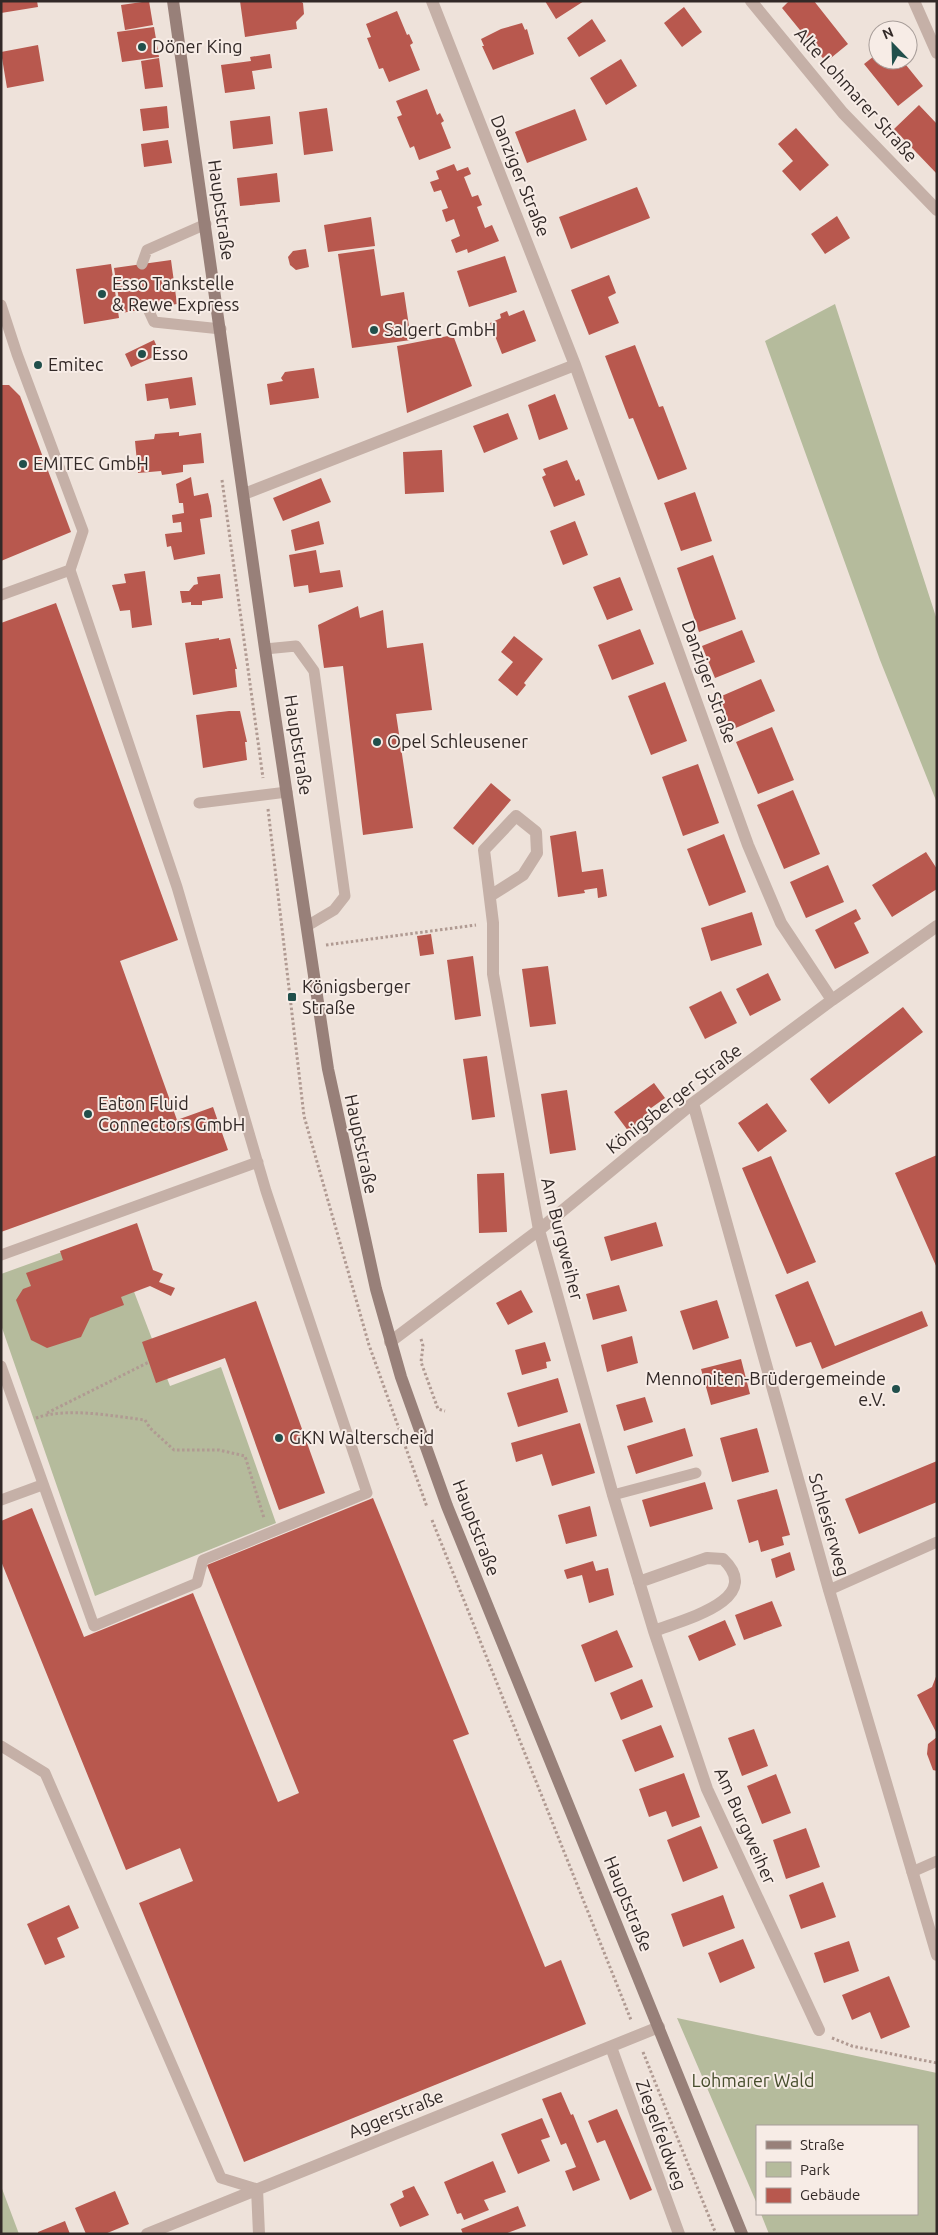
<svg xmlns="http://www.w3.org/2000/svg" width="938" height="2235" viewBox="0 0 938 2235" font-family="Ubuntu,sans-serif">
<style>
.green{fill:#b5bb9c}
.building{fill:#b8584e}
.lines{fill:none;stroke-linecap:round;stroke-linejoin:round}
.path{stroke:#b09a92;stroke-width:3;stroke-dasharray:2.5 2.5;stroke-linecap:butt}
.lane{stroke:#c5b0a7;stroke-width:11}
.street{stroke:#c5b0a7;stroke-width:12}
.secondary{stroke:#988079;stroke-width:12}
.poi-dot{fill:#214f4b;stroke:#f7ece6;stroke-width:2}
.labels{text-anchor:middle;stroke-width:4;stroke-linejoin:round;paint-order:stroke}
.poi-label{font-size:18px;fill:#322927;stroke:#f7ece6;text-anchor:start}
.street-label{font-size:18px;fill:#322927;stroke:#f7ece6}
.park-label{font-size:18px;fill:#474e2d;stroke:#f7ece6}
</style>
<rect width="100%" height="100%" fill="#eee2da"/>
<!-- green -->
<path class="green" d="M835 304 937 620V803L880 660 765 341Z
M112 1234 170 1386 221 1367 276 1523 95 1596 1 1325V1274Z
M677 2018 937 2073V2234H769L761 2214H917V2126H757V2204Z
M1 2186 19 2234H1Z"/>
<!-- building -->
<path class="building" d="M1 1H37L38 7 1 13Z
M149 1 153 25 125 30 121 5Z
M240 1H300L303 3 304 14 296 22 297 29 245 37Z
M545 1H584L556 19Z
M789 1H814L848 44 826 62 782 8Z
M684 7 702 32 682 47 664 23Z
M397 11 407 35 409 34 413 43 410 45 420 70 389 82 383 68 379 69 367 38 371 37 366 24Z
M592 19 606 41 579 57 567 38Z
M522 23 525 30 527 29 534 54 493 70 482 46H484L481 39 501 29Z
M154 27 159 57 122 62 117 32Z
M38 45 44 81 7 88 1 52Z
M878 53V60H902L923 86 898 106 864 64Z
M270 54 272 68 252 71 255 89 225 93 221 65 251 61 250 57Z
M159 58 163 87 145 89 141 61Z
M621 59 637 86 606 105 590 78Z
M427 89 437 115 440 113 444 121 441 123 451 148 419 160 414 146 410 148 397 117 402 115 396 101Z
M919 105 937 124V174L894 129Z
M167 106 169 128 143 131 140 109Z
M327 108 333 151 304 155 299 112Z
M575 109 587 140 527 163 515 132Z
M270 116 273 144 233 149 230 121Z
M796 128 829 165 800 191 782 171 793 161 778 144Z
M168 140 172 163 144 167 141 144Z
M454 164 457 171 468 167 471 174 464 177 472 197 478 195 482 205 477 207 485 228 492 225 499 241 468 253 467 249 456 253 451 240 460 236 454 219 446 222 442 210 448 208 441 190 434 192 430 182 439 179 436 171Z
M277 173 280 202 240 206 237 178Z
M637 187 650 218 571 249 559 217Z
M837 216 850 238 825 254 811 234Z
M371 217 375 246 328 252 324 225Z
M306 249 309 267 296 270 290 265 288 257 293 251Z
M374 249 381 296 404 292 411 340 352 348 338 254Z
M505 256 517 292 469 307 457 271Z
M171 260 177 304 121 313 114 268Z
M111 264 119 318 84 324 76 269Z
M609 275 616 293 608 297 619 323 589 335 571 290Z
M524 310 536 341 502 354 490 323 501 318 500 314 507 311 509 316Z
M453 335 472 386 407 413 397 346Z
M154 340 160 354 131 367 125 354Z
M635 345 659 407 663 406 687 469 658 480 633 418 629 419 605 356Z
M314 368 319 398 270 405 267 384 283 381 281 378 285 372Z
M192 377 196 405 170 409 168 398 147 401 145 384Z
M1 385H9L20 396 71 532 1 561Z
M555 394 568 429 539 440 528 405Z
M508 413 518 439 484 453 473 426Z
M179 432V436L201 433 204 463 183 465V472L162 475 161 471 138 473 135 441 154 439 155 434Z
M442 450 444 492 405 494 403 452Z
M567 460 576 481 579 479 585 495 554 507 542 477 546 475 543 469Z
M191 477 194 496 208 493 211 506 212 517 200 519 205 554 174 560 171 546 167 547 165 534 182 532 181 522 173 523 172 515 184 513 183 503H179L176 484Z
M321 478 331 502 283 521 273 498Z
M695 492 712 541 681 551 664 503Z
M319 521 324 544 295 551 291 530Z
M575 521 588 555 563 565 550 531Z
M316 550 320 573 340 570 343 587 309 593 308 585 294 587 289 555Z
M713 555 736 619 699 632 677 568Z
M145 571 152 625 132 628 130 610 120 611 112 585 126 583 124 574Z
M220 574 223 598 202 601V605H191V602L182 603 180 591H189L194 585 198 584 197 577Z
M620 577 633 610 607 620 593 587Z
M56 603 178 940 120 961 177 1120 213 1107 228 1150 1 1232V623Z
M358 606 360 618 383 610 387 648 423 643 432 710 396 714 413 828 363 835 343 666 324 668 318 625Z
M640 629 654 664 612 680 598 645Z
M742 630 755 662 715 678 702 646Z
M514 636 543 659 524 683 526 685 517 696 498 680 513 662 501 652Z
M219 638V640L230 638 237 669H235L237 687 193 695 185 643Z
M761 679 775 711 731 730 717 698Z
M665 682 687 741 651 755 628 696Z
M229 711H240L247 742H245L247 760 203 768 196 715Z
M772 727 794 780 758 794 736 742Z
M698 764 719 823 683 836 662 777Z
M491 783 511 800 473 845 453 828Z
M793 790 820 854 784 869 757 805Z
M576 831 582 872 603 869 607 896 598 898 597 888 584 890 585 893 558 897 550 836Z
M724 834 746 892 709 906 687 849Z
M926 852 937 869V889L892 917 872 885Z
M828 865 844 902 806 918 790 882Z
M856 909 861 919 854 923 869 953 835 969 815 930Z
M752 912 762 945 711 961 701 928Z
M431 934 434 954 420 956 417 936Z
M473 956 481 1016 455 1020 447 960Z
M548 966 556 1024 530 1027 522 969Z
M768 973 781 1000 750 1016 736 989Z
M721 991 737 1023 705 1039 689 1007Z
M903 1007 923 1032 829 1104 810 1079Z
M487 1056 495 1117 472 1120 463 1059Z
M654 1083 665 1098 647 1111 651 1116 629 1132 614 1112Z
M567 1090 576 1150 550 1154 541 1094Z
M767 1103 787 1131 758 1152 738 1123Z
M937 1155V1268L895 1173Z
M771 1156 816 1262 787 1274 742 1168Z
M504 1173 507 1232 479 1233 477 1174Z
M656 1222 663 1246 611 1261 604 1237Z
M137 1223 153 1270 163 1274 159 1282 175 1288 171 1296 150 1286 121 1297 124 1305 90 1318 81 1337 47 1348 31 1340 16 1300 23 1289 31 1286 26 1273 63 1260 60 1251Z
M808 1281 835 1346 922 1311 928 1326 822 1369 811 1342 796 1347 775 1295Z
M619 1285 627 1311 593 1320 586 1294Z
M521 1290 533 1312 508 1325 496 1303Z
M717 1300 729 1338 693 1350 680 1311Z
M256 1301 325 1493 279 1510 225 1358 156 1383 142 1342Z
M632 1336 638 1363 607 1372 601 1345Z
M545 1342 551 1361 546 1362 547 1368 522 1375 515 1350Z
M741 1359 750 1394 711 1405 701 1369Z
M558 1378 568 1412 518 1427 507 1393Z
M645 1397 653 1422 624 1431 616 1405Z
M580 1423 595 1473 552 1486 542 1454 516 1462 511 1443Z
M685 1428 693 1456 636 1474 627 1446Z
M757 1428 769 1472 732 1482 720 1438Z
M937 1461V1502L859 1534 845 1499Z
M705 1482 713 1509 650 1527 642 1500Z
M777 1489 790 1535 782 1537 784 1545 761 1552 758 1540 749 1543 737 1500Z
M373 1498 469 1734 453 1740 545 1967 561 1960 586 2024 244 2162 139 1903 193 1881 180 1848 126 1870 1 1561V1521L32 1508 84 1637 193 1593 278 1802 299 1793 207 1565Z
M590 1506 597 1536 566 1544 558 1515Z
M790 1552 795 1570 776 1578 771 1559Z
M593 1561 596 1571 608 1568 614 1595 589 1603 582 1575 567 1579 564 1570Z
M772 1601 782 1626 744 1640 735 1615Z
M725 1620 736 1645 699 1661 688 1636Z
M617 1630 633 1667 595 1682 581 1645Z
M937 1674V1734L917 1695 932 1687Z
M642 1679 653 1707 621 1720 610 1693Z
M661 1725 674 1757 635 1772 622 1740Z
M754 1729 768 1766 742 1776 728 1738Z
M937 1737V1771L933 1770 927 1754 928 1744Z
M684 1773 700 1817 672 1827 666 1811 649 1817 639 1789Z
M776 1774 791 1813 762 1824 747 1786Z
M701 1826 718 1868 683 1882 667 1840Z
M806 1828 820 1867 786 1879 773 1840Z
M823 1882 836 1917 801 1929 789 1895Z
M723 1895 735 1928 683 1947 671 1914Z
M69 1905 79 1928 57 1938 65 1957 45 1965 27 1924Z
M743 1939 755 1968 720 1983 708 1953Z
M849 1941 859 1971 824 1983 814 1953Z
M889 1976 910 2027 881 2039 870 2012 852 2020 842 1995Z
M561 2092 571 2115 573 2114 600 2180 573 2191 565 2171 576 2167 566 2143 561 2145 542 2099Z
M617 2109 652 2190 630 2200 605 2140 597 2143 588 2121Z
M542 2118 550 2137 541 2140 550 2161 518 2174 501 2134Z
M493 2161 506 2192 484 2200 489 2210 464 2220 461 2213 457 2214 444 2182Z
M414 2186 429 2215 400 2227 390 2204 404 2197 402 2191Z
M115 2191 129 2224 105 2234H86L75 2208Z
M518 2206 526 2226 505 2234H463L461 2229Z
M65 2221 70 2234H38V2232Z"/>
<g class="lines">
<!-- path -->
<path class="path" d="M222 480 263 778
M268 809 304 1116 369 1345 427 1507
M326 945 476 925
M421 1339 423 1346 421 1362 438 1409 445 1411
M47 1413 149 1362
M36 1418C66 1407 113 1416 145 1420L150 1428 174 1450H219L245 1456 264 1518
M432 1520 631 2020
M832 2038 852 2046 937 2063
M643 2052 716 2234"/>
<!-- lane -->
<path class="lane" d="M142 264 147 250 206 224
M1 305 17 354 83 531 70 570 177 887 266 1191 367 1493 203 1560 197 1583 94 1626 1 1366
M148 309 154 322 221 329
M1 595 70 570
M265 649 296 646 314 671 345 896 334 910 307 926
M199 803 287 792
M1 1255 258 1162
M613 1495 696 1473
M1 1500 42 1485
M829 1590 937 1542
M1 1746 45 1773 221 2178 257 2189
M912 1872 937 1861"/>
<!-- street -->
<path class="street" d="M432 1 575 365 748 845 781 923 832 1000
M751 1 843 113 937 210
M914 1 937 53
M244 494 575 365
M490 896 523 875 537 853 536 832 516 816 484 850 493 923V974L539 1230 613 1495 654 1631 707 1789 819 2030
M693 1103 829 1590 937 1955
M390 1342 539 1230 693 1103 832 1000 937 926
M639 1582 707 1558 723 1559C766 1600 682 1620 654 1631
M611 2047 679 2234
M257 2189 259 2234
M147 2234 659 2027"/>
<!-- secondary -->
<path class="secondary" d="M173 1 265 649 328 1069 376 1289 401 1377 447 1506 742 2234"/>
</g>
<!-- markers -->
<g class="poi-dot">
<circle cx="142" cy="47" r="5"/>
<circle cx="102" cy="294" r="5"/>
<circle cx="374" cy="330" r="5"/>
<circle cx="142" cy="354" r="5"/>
<circle cx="38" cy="365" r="5"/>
<circle cx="23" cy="464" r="5"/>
<circle cx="377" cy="742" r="5"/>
<rect x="287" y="992" width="10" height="10" rx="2.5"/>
<circle cx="88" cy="1114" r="5"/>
<circle cx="896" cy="1389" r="5"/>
<circle cx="279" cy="1438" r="5"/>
</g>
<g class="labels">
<!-- poi labels -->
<g class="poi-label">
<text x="152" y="53">Döner King</text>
<text x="112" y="290">Esso Tankstelle<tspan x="112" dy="21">&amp; Rewe Express</tspan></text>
<text x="384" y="336">Salgert GmbH</text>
<text x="152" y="360">Esso</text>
<text x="48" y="371">Emitec</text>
<text x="33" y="470">EMITEC GmbH</text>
<text x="387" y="748">Opel Schleusener</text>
<text x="302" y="993">Königsberger<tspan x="302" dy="21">Straße</tspan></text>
<text x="98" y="1110">Eaton Fluid<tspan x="98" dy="21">Connectors GmbH</tspan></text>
<text x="886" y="1385" text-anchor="end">Mennoniten-Brüdergemeinde<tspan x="886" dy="21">e.V.</tspan></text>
<text x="289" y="1444">GKN Walterscheid</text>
</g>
<!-- street labels -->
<g class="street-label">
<text transform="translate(856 95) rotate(48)" y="6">Alte Lohmarer Straße</text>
<text transform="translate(520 176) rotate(68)" y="6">Danziger Straße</text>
<text transform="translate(221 210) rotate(82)" y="6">Hauptstraße</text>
<text transform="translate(709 682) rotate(70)" y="6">Danziger Straße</text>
<text transform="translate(298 745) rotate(81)" y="6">Hauptstraße</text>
<text transform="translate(674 1099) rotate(-38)" y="6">Königsberger Straße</text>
<text transform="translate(361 1144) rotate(78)" y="6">Hauptstraße</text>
<text transform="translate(562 1239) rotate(76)" y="6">Am Burgweiher</text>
<text transform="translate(829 1525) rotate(74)" y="6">Schlesierweg</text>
<text transform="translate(476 1528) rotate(69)" y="6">Hauptstraße</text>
<text transform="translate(745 1826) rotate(66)" y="6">Am Burgweiher</text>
<text transform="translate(628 1904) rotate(68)" y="6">Hauptstraße</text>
<text transform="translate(396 2114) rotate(-22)" y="6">Aggerstraße</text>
<text transform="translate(661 2135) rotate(70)" y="6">Ziegelfeldweg</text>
</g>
<!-- park labels -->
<g class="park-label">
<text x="753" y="2087">Lohmarer Wald</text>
</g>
</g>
<!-- border -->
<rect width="938" height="2235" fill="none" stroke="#322927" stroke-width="5"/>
<!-- legend -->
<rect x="756" y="2125" width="162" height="90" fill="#f7ece6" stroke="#a89e9a"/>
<rect x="766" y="2141" width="25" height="8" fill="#988079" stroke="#a89e9a"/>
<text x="800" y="2150" font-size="15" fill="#322927">Straße</text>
<rect x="766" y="2162" width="25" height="15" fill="#b5bb9c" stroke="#a89e9a"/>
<text x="800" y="2175" font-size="15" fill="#322927">Park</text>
<rect x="766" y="2188" width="25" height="15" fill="#b8584e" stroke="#a89e9a"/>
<text x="800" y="2200" font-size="15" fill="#322927">Gebäude</text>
<!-- north arrow -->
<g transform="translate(893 45) rotate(337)"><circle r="24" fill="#f7ece6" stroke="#a89e9a"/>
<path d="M0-4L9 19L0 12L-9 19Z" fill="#214f4b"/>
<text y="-8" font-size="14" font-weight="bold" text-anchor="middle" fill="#322927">N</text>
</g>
</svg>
